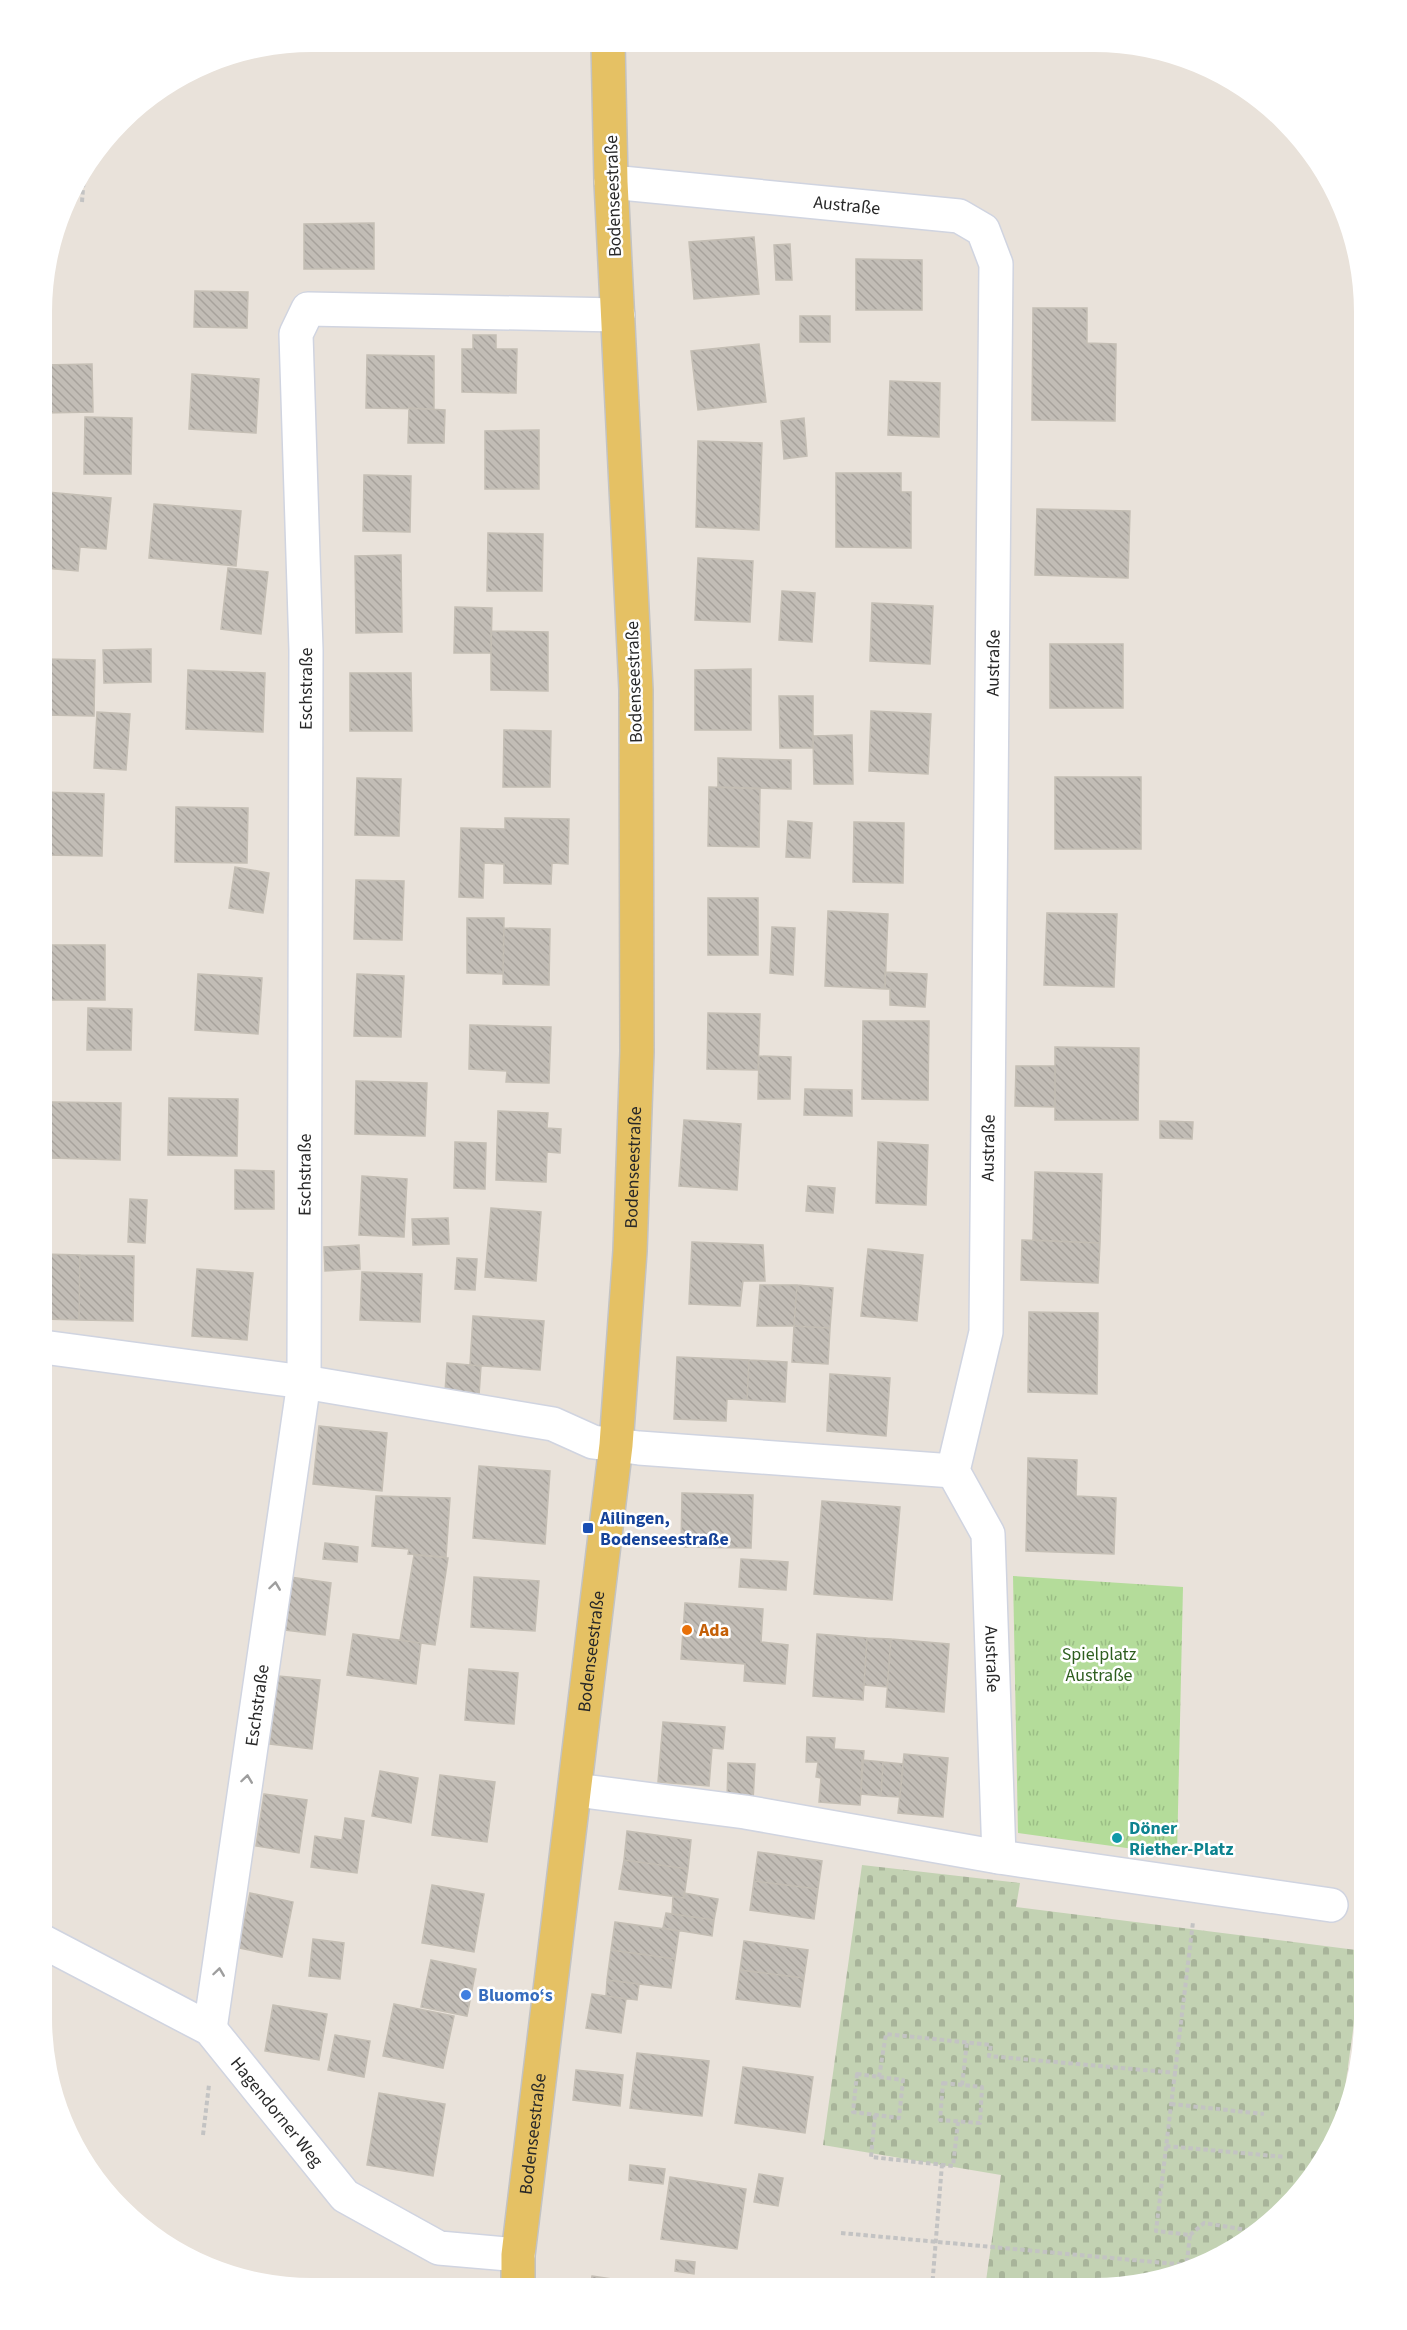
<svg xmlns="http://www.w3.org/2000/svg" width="1407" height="2330" viewBox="0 0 1407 2330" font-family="'Source Sans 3',sans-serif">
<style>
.cemetery{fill:url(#cemetery-stones)}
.park{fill:url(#park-tufts)}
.building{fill:url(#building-back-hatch);stroke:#c4beb4;stroke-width:1.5}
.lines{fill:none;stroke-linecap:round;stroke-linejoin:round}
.minor-casing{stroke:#d0d4e0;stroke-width:36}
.major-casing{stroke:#c3c3c3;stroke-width:36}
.path{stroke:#c3c3c3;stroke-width:4;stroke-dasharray:4.5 3;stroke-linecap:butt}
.minor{stroke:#fff;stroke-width:33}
.major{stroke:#e5c164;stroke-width:33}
.oneway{stroke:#9e9e9e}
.transit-dot{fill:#1a4fb4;stroke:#fff;stroke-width:2}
.food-dot{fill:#e8710a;stroke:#fff;stroke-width:2}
.culture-dot{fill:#0f9aa8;stroke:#fff;stroke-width:2}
.shop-dot{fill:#3f7fe0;stroke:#fff;stroke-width:2}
.labels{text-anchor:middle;stroke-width:5;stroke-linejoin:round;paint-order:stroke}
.street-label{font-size:18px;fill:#282828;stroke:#fff}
.transit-label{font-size:18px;font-weight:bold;fill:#164399;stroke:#fff;text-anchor:start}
.food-label{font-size:18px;font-weight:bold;fill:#c56008;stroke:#fff;text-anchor:start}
.park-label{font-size:18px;fill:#2e5e1f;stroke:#fff}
.culture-label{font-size:18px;font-weight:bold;fill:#0d838f;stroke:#fff;text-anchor:start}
.shop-label{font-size:18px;font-weight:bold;fill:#366cbe;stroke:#fff;text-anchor:start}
</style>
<defs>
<pattern id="cemetery-stones" width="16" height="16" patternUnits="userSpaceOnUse" patternTransform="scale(1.5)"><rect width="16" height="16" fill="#c3d2b3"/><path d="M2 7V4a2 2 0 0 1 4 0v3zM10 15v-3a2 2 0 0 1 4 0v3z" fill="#a8b49a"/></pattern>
<pattern id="park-tufts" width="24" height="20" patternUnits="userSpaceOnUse" patternTransform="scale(1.5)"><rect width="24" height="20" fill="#b4dc9a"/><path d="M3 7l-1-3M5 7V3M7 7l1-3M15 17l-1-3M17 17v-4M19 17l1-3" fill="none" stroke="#9bbd85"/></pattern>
<pattern id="building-back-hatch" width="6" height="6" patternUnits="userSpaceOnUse" patternTransform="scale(1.5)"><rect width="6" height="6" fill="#c2bdb6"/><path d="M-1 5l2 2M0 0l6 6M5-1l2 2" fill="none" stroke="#a7a29c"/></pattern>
</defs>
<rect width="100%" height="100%" fill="#e9e2da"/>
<!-- cemetery -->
<path class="cemetery" d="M862 1865 1020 1883 1016 1907 1364 1951 1340 2124 1309 2182 1259 2232 1197 2268 1094 2288H985L1001 2175 823 2145Z"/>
<!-- park -->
<path class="park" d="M1013 1576 1183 1587 1177 1855 1018 1833Z"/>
<!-- building -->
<path class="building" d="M374 223V269H304V224Z
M754 237 759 294 694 299 689 242Z
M790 244 792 280H776L774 245Z
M856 259 922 260V310H856Z
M195 291 248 292 247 328 194 327Z
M1033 308H1087V343L1116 344 1115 421 1032 420Z
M800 316H830V342H800Z
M473 335H496V349H517L516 393 462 392V349H473Z
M759 344 766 402 698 410 691 351Z
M367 355 434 356V409L366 408Z
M92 364 93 412 44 413V365Z
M192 374 259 379 256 433 189 429Z
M890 381 940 383 939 437 888 435Z
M409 408 445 410 444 443H408Z
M85 417 132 418 131 474H84Z
M804 418 807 456 784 459 781 421Z
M539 430V489H485V431Z
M698 441 762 443 759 530 696 527Z
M836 473H901V492H911V548L836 547Z
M364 475 411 476 410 532 363 531Z
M47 492 111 498 106 549 80 547 78 571 44 568Z
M154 504 241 511 236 566 149 558Z
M1037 509 1130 511 1128 578 1035 575Z
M488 533 543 534 542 591H487Z
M401 555 402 632 356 633 355 556Z
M698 558 753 561 750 622 695 620Z
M228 568 268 572 261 634 221 629Z
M782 591 815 593 812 642 779 640Z
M872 603 933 606 930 664 870 661Z
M455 607 492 608 491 653H454Z
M491 631 548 632V691L491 690Z
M1050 644H1123V708H1050Z
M151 649V682L104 683 103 650Z
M44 659 95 660 94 716 44 715Z
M751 669V730H695V670Z
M188 670 265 673 263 732 186 729Z
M350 673H411L412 731H350Z
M779 696H813V748H780Z
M871 711 931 714 928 774 869 771Z
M97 712 130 714 126 770 94 768Z
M504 730 551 731 550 787H503Z
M852 735 853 784H814L813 736Z
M718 758 791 760V789L718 787Z
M1055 777H1141V849H1055Z
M357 778 401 779 399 836 355 835Z
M709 787 760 789 759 847 708 846Z
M44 792 104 794 102 856 44 855Z
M176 807 248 808 247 863 175 862Z
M505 818 569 819 568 864 552 863 551 884 504 883V864L484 863 483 898 459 897 461 828 505 829Z
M788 821 812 823 810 858 786 857Z
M854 822 904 823 903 883 853 882Z
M235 867 269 873 263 913 229 908Z
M356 880 404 881 402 940 354 939Z
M708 898H758V955H708Z
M828 911 888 914 885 989 825 986Z
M1047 913 1117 914 1114 987 1044 985Z
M467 918H504L503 974 467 973Z
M772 927 795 928 793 975 770 973Z
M504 928 550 929 549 985 503 984Z
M43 945H105V1000H43Z
M885 972 927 974 925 1007 890 1005V989H885Z
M198 974 262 978 258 1034 195 1030Z
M357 974 404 976 401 1037 354 1036Z
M88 1008 132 1009 131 1050H87Z
M708 1013 760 1014 758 1070 707 1069Z
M863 1021H929L928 1100 862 1099Z
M470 1025 551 1027 549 1083 506 1082 507 1071 469 1069Z
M1055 1047 1139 1048 1138 1120H1055Z
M759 1056 791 1057 790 1099H758Z
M1016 1066H1055V1107L1015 1106Z
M356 1081 427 1083 425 1136 355 1134Z
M805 1089 852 1090V1116L804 1115Z
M169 1098 238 1099 237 1156 168 1155Z
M51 1102 121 1103 120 1160 50 1158Z
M498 1111 548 1113 547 1128 561 1129 560 1153 547 1152 546 1182 496 1180Z
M684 1120 741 1124 737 1190 679 1186Z
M1160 1121 1193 1122 1192 1139 1160 1138Z
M455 1142 486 1143 485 1189 454 1188Z
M878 1142 928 1145 926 1205 876 1203Z
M235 1170 274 1171V1209H235Z
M1035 1172 1102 1174 1100 1243 1033 1240Z
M362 1176 407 1179 404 1237 359 1235Z
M808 1186 835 1188 833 1213 806 1211Z
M130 1199 147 1200 145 1243 128 1242Z
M491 1208 541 1212 536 1281 485 1277Z
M448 1218 449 1244 413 1245 412 1219Z
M1022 1240 1100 1243 1098 1283 1021 1280Z
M692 1242 763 1245 765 1281H743L740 1306 689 1304Z
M359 1245 360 1269 325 1271 324 1247Z
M868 1249 923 1255 917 1321 861 1316Z
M43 1254 80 1255 79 1320 43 1319Z
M80 1255 134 1256 133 1321 79 1320Z
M457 1258 477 1259 475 1290 455 1289Z
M197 1269 253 1273 247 1340 192 1336Z
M362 1272 422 1274 420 1322 360 1320Z
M760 1285H797L794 1326H757Z
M797 1285 833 1288 830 1328 794 1326Z
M1029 1312 1098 1313 1097 1394 1028 1392Z
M473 1316 544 1321 540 1370 470 1365Z
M794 1326 830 1328 828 1364 792 1362Z
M677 1357 749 1360 747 1400 727 1399 726 1421 674 1419Z
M749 1360 787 1362 785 1402 747 1400Z
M447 1363 481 1366 479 1395 445 1392Z
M830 1374 890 1378 886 1436 827 1431Z
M319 1426 387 1433 382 1491 313 1484Z
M1028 1458 1077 1460 1076 1496 1116 1498 1114 1554 1026 1551Z
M479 1466 550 1471 545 1544 473 1538Z
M682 1493 753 1495 751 1548 681 1547Z
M376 1496 450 1498 446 1557 408 1554 409 1549 372 1546Z
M822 1501 900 1507 892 1600 814 1594Z
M325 1543 358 1547 357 1562 323 1559Z
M414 1555 448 1558 435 1645 400 1640Z
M741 1559 788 1562 786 1590 739 1587Z
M283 1576 331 1583 325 1635 277 1629Z
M474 1577 539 1581 535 1631 471 1627Z
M685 1603 763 1609 761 1642 788 1645 785 1684 744 1681 745 1664 681 1659Z
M353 1634 421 1643 416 1684 347 1675Z
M817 1634 867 1638 863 1700 813 1696Z
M867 1638 891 1639 887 1687 864 1685Z
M891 1639 949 1644 944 1712 886 1707Z
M469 1669 518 1673 514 1724 465 1720Z
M278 1676 320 1680 312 1749 270 1744Z
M663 1722 725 1727 723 1749 712 1748 709 1786 658 1782Z
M807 1737 835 1738 834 1749 864 1751 860 1805 819 1802 821 1778 816 1777 818 1762H806Z
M904 1754 948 1758 943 1817 898 1813Z
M862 1760 883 1762 881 1796 861 1794Z
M883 1762 903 1764 900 1797 881 1796Z
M728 1763 755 1764 753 1801 727 1800Z
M380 1771 418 1778 411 1823 372 1816Z
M440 1775 495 1782 487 1842 432 1835Z
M264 1794 307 1800 299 1853 256 1846Z
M345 1818 364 1821 357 1873 311 1867 315 1836 342 1840Z
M627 1831 691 1840 688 1869 624 1860Z
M758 1852 822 1861 818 1889 754 1881Z
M624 1860 688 1869 684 1898 619 1889Z
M754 1881 818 1889 814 1919 750 1910Z
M432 1885 484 1894 474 1952 422 1943Z
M250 1893 293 1902 282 1957 239 1948Z
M684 1893 718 1899 714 1920 672 1914 673 1896 684 1898Z
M666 1913 714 1920 712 1936 663 1928Z
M615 1922 679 1931 675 1959 611 1950Z
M313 1939 344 1943 340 1979 309 1976Z
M744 1941 808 1950 804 1978 740 1970Z
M611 1950 675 1959 671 1988 607 1980Z
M431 1960 476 1969 467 2016 421 2007Z
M740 1970 804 1978 800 2007 736 1999Z
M607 1980 639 1984 637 2000 606 1996Z
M592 1994 626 1999 621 2033 586 2028Z
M394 2004 454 2016 443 2068 383 2056Z
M273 2005 327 2014 319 2060 265 2051Z
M335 2035 370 2041 364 2077 328 2070Z
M637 2053 709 2061 702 2116 630 2108Z
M743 2067 813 2077 805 2133 735 2123Z
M576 2070 623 2075 620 2106 573 2100Z
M379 2093 445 2104 433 2176 367 2165Z
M630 2165 665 2169 663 2184 629 2180Z
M759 2174 783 2178 778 2206 754 2202Z
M670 2177 746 2189 737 2249 661 2239Z
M676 2260 695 2262 694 2274 675 2271Z
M592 2276 665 2287H590Z"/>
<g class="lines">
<!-- minor casing -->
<g class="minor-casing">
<g id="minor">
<path id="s1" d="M611 182 959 216 983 230 996 264 986 1332 953 1471 988 1534 999 1857"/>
<path d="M43 1347 304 1382 553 1424 593 1442 639 1448 953 1471"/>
<path d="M576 1790 745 1812 999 1857 1331 1905"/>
<path id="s2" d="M42 1941 210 2029 345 2196 439 2248 518 2255"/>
<path id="s3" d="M210 2029 304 1382 306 650 296 334 308 309 618 315"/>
</g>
</g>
<!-- major casing -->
<g class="major-casing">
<g id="major">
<path id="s4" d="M518 2286V2255L616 1445 630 1251 637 1052 636 690 611 182 608 43"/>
</g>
</g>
<!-- path -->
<path class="path" d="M82 202 84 175
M857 2074 903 2080 899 2118 853 2112Z
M879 2077 886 2034 991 2045 989 2056 1177 2073
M943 2083 982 2087 980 2123 940 2120Z
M962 2085 967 2042
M1171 2104 1264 2114
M875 2115 871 2157 953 2166 958 2122
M203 2135 209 2085
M1166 2146 1285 2157
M841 2233 1187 2265
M1190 2235 1204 2223 1259 2232
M1186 2270 1190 2235 1156 2231 1193 1922
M932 2288 942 2164"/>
<!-- minor -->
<use href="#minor" class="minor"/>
<!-- major -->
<use href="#major" class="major"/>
</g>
<!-- one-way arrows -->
<defs><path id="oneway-chevron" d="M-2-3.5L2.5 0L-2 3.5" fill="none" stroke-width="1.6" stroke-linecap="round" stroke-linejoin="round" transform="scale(1.5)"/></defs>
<g class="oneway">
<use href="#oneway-chevron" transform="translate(275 1586) rotate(-82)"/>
<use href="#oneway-chevron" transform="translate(247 1779) rotate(-82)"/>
<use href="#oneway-chevron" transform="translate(219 1972) rotate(-82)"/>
</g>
<!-- markers -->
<rect class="transit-dot" x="582" y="1522" width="12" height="12" rx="3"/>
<circle class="food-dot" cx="687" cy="1630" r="6"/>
<circle class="culture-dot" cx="1117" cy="1838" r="6"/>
<circle class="shop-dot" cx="466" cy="1995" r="6"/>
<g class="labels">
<!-- street labels -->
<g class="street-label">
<text transform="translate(613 196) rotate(-92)" y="6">Bodenseestraße</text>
<text dy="6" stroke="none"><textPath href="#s1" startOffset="237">Austraße</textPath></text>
<text transform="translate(993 663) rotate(-89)" y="6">Austraße</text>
<text transform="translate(634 682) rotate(-92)" y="6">Bodenseestraße</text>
<text dy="6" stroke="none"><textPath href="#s3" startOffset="1347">Eschstraße</textPath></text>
<text transform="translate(988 1148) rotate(-89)" y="6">Austraße</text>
<text dy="6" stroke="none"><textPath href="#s4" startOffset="1125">Bodenseestraße</textPath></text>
<text dy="6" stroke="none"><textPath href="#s3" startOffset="861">Eschstraße</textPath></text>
<text dy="6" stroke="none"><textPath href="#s4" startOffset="639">Bodenseestraße</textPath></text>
<text dy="6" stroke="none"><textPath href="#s1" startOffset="1822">Austraße</textPath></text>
<text dy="6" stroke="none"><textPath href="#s3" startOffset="327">Eschstraße</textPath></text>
<text dy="6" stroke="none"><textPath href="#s2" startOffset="296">Hagendorner Weg</textPath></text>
<text dy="6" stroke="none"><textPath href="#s4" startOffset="153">Bodenseestraße</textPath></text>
</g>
<!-- transit labels -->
<g class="transit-label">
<text x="600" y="1524">Ailingen,<tspan x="600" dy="21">Bodenseestraße</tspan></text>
</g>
<!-- food labels -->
<g class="food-label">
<text x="699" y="1636">Ada</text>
</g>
<!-- park labels -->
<g class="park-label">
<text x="1099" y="1660">Spielplatz<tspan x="1099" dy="21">Austraße</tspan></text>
</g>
<!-- culture labels -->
<g class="culture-label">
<text x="1129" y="1834">Döner<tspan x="1129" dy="21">Riether-Platz</tspan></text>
</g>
<!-- shop labels -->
<g class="shop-label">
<text x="478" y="2001">Bluomo‘s</text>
</g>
</g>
<!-- crop -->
<path d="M0 0H1407V2330H0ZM312 52H1094A260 260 0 0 1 1354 312V2018A260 260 0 0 1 1094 2278H312A260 260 0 0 1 52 2018V312A260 260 0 0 1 312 52Z" fill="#fff" fill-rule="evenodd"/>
</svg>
